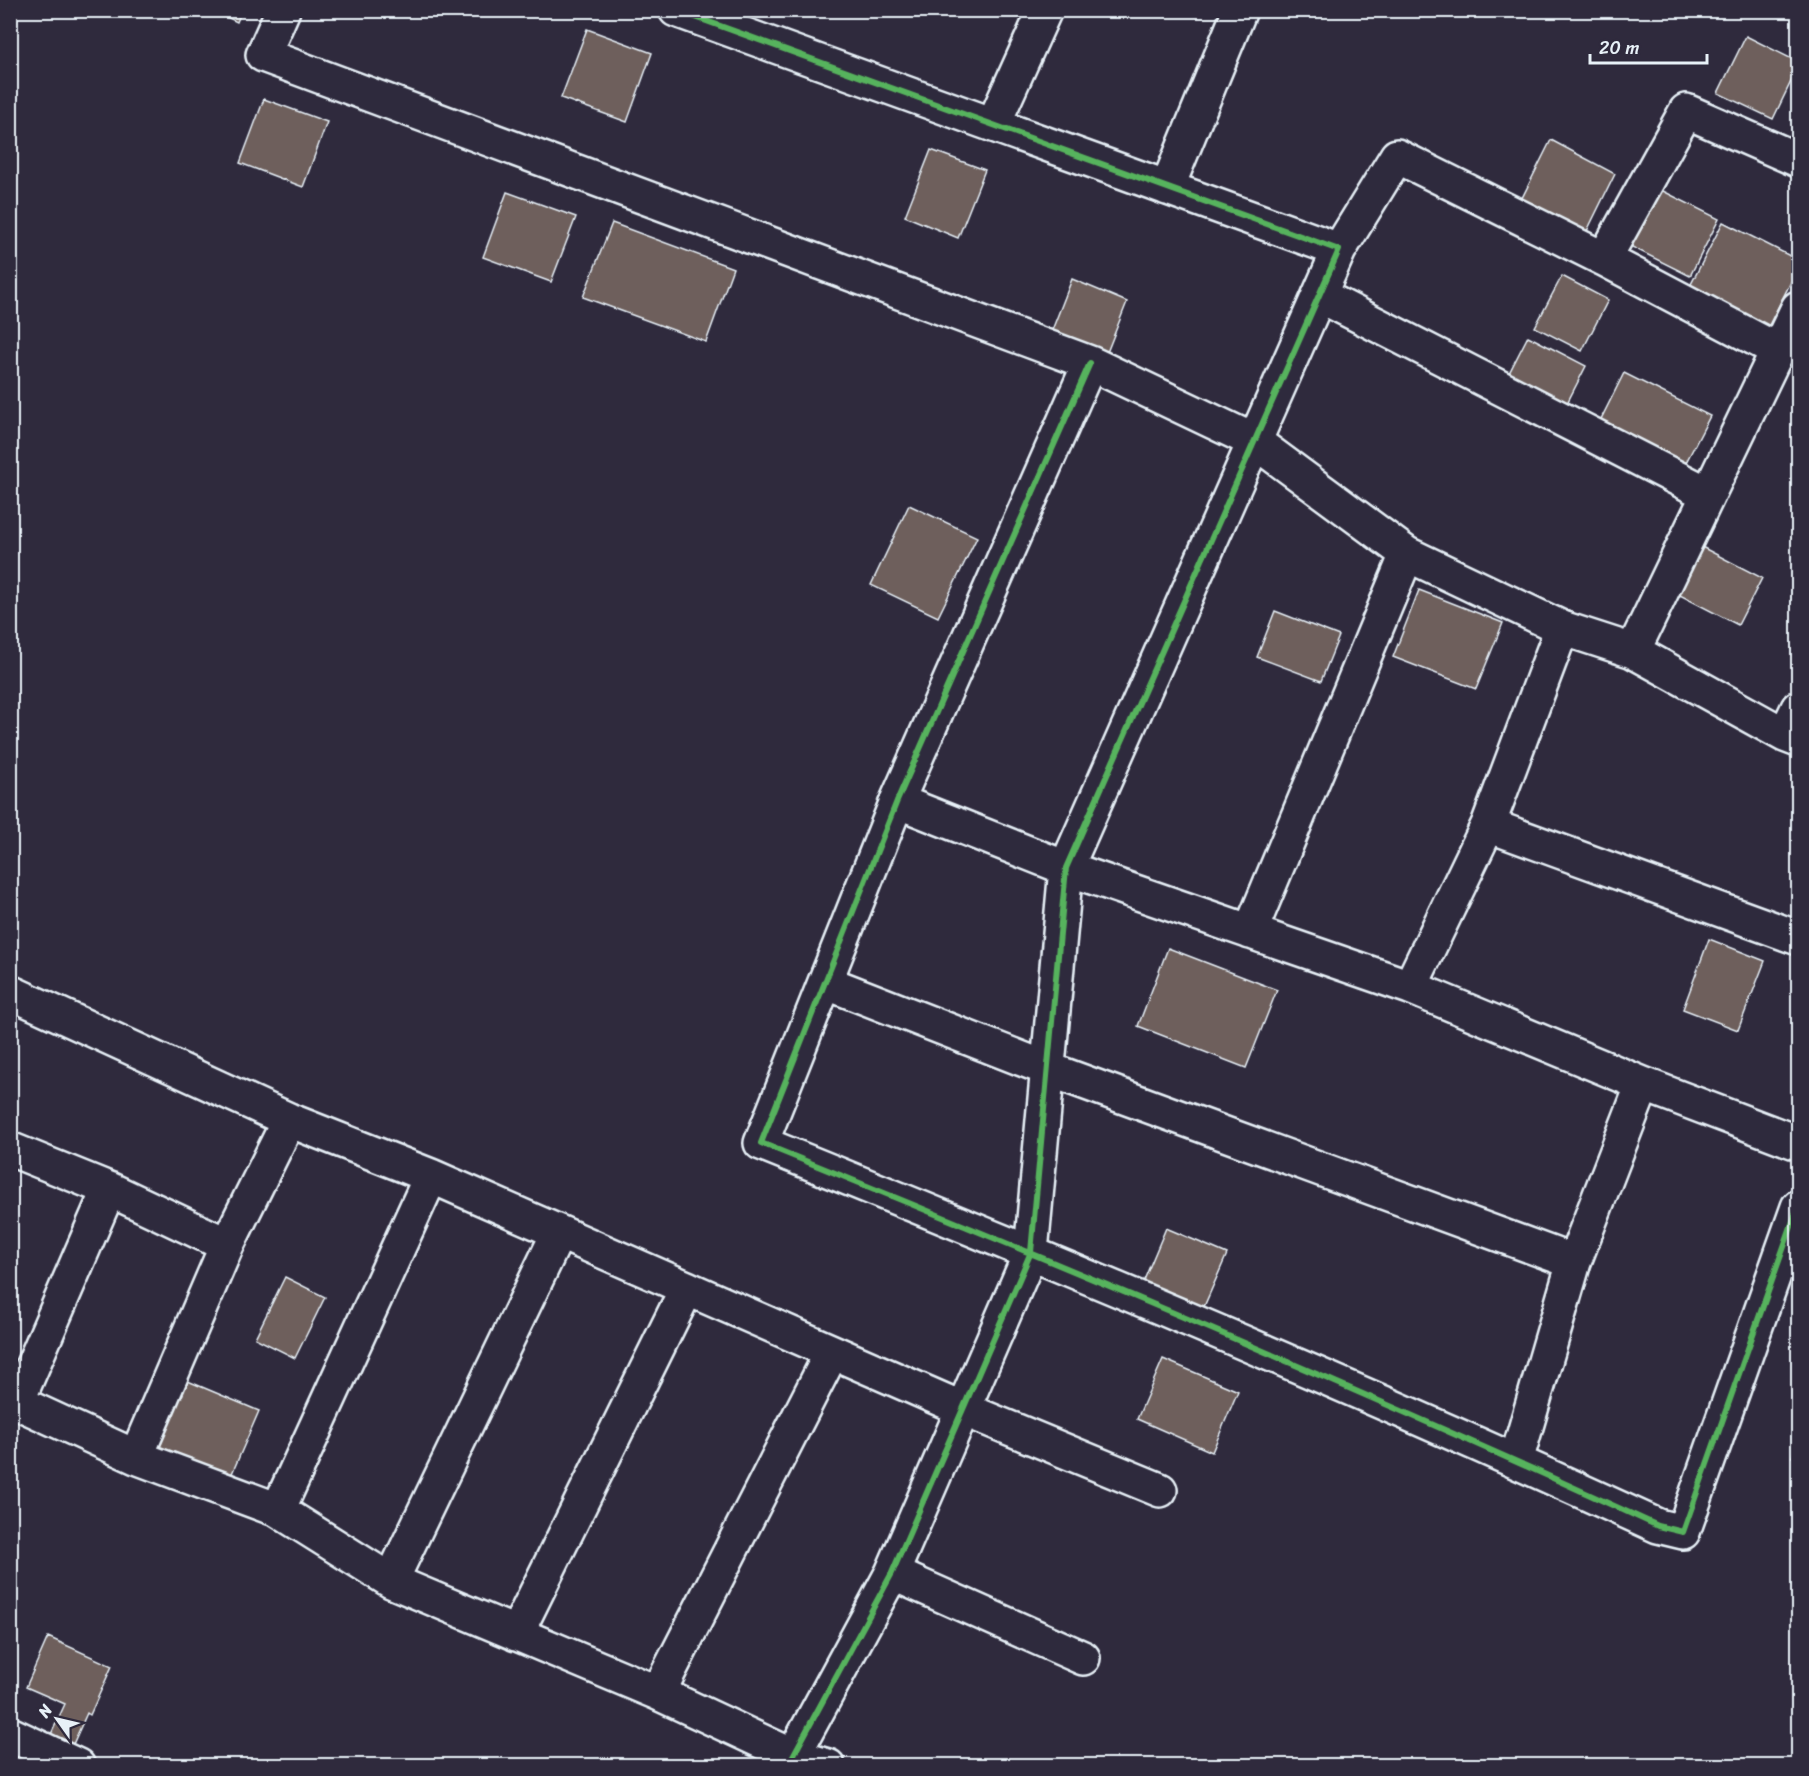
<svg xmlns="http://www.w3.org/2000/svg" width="1809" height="1776" viewBox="0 0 1809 1776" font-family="Sriracha,sans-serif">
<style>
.building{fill:#6e5f5c;stroke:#e8f1f8;stroke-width:1.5}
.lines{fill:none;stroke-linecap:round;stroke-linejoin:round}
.street-casing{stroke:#e8f1f8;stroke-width:38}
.street{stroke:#2f2a3d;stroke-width:33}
.cycleway-casing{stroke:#2f2a3d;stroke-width:10}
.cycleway{stroke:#56b35d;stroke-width:6}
</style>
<rect width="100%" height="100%" fill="#2f2a3d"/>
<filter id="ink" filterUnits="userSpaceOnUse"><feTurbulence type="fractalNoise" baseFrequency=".0167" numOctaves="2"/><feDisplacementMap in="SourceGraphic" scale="12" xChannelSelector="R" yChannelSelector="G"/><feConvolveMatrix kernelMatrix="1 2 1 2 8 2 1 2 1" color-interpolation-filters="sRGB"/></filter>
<g filter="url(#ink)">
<!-- building -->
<path class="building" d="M212 10H242L237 22Z
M587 29 652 53 627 122 561 98Z
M1746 36 1798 62V67L1773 119 1718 93Z
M264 99 327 122 303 187 240 163Z
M1551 140 1615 174 1584 237 1519 204Z
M931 150 985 170 958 238 905 216Z
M1653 186 1719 219 1690 276 1624 243Z
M507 192 576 217 551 282 483 257Z
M1723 222 1798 260V268L1766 331 1687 292Z
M612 223 733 268 706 342 583 297Z
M1562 276 1608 300 1582 351 1535 327Z
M1072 279 1127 302 1102 365 1047 343Z
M1528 336 1586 366 1562 413 1504 383Z
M1624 373 1710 416 1681 472 1596 429Z
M909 505 977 537 938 617 871 585Z
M1694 543 1762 578 1738 625 1670 590Z
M1419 590 1503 623 1476 689 1393 657Z
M1275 611 1339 636 1321 681 1257 657Z
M1709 939 1765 961 1738 1030 1683 1009Z
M1168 948 1277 990 1246 1068 1138 1026Z
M1166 1228 1227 1254 1199 1318 1139 1292Z
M285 1277 325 1297 295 1358 255 1338Z
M1163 1359 1238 1391 1212 1452 1137 1419Z
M183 1379 259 1411 227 1485 151 1453Z
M1798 1438V1459L1792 1457Z
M48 1637 112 1666 90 1715 87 1713 69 1753 47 1743 65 1704 26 1687Z"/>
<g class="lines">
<!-- street casing -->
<g class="street-casing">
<path id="street" d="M283 10 263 55 1090 363 1254 441 1407 554 1562 628 1633 651 1785 735 1798 740
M676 10 1339 250 1066 868 1031 1252 892 1573 793 1756
M993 125 1045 10
M1167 188 1240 10
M1339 250 1397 156 1604 259 1777 350
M1604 259 1686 111 1798 160
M1319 295 1708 494
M1090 363 897 801 761 1143C1063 1265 1363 1390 1658 1526L1683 1532 1798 1207
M1633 651 1798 308
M1785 735 1798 708
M897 801 1066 868 1410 987 1643 1084 1798 1143
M1488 825 1798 938
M1250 932 1407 554
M825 982 1048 1069 1574 1262
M1410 987 1488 825 1562 628
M10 992 289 1120 431 1176 963 1409 1160 1490
M10 1149 109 1189 227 1245
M10 1399 136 1457 278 1510 391 1581 658 1693 793 1756 828 1766
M17 1402 109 1189
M136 1457 227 1245 289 1120
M1516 1461 1574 1262 1643 1084
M278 1510 431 1176
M892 1573 1083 1658
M391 1581 559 1232
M516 1634 687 1288
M658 1693 832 1352
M10 1734 78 1766"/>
</g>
<!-- street -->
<use href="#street" class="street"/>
<!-- cycleway casing -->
<g class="cycleway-casing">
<path id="cycleway" d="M676 10 1339 250 1066 868 1031 1252 892 1573 793 1756
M1090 363 897 801 761 1143C1063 1265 1363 1390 1658 1526L1683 1532 1798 1207"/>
</g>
<!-- cycleway -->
<use href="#cycleway" class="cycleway"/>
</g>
</g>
<!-- margin -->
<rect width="1809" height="1776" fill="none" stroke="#2f2a3d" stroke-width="36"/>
<rect x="18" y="18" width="1773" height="1740" fill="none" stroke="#e8f1f8" stroke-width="2" filter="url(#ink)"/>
<!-- north arrow -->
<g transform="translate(57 1719) rotate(304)" stroke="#2f2a3d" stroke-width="4.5" paint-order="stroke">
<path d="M0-4.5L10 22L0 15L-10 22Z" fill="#e8f1f8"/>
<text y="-9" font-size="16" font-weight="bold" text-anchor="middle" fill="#e8f1f8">N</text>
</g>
<!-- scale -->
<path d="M1590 54v9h117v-9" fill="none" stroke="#e8f1f8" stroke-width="3"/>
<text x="1599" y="54" font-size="18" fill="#e8f1f8" stroke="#2f2a3d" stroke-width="4.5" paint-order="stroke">20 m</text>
</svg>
